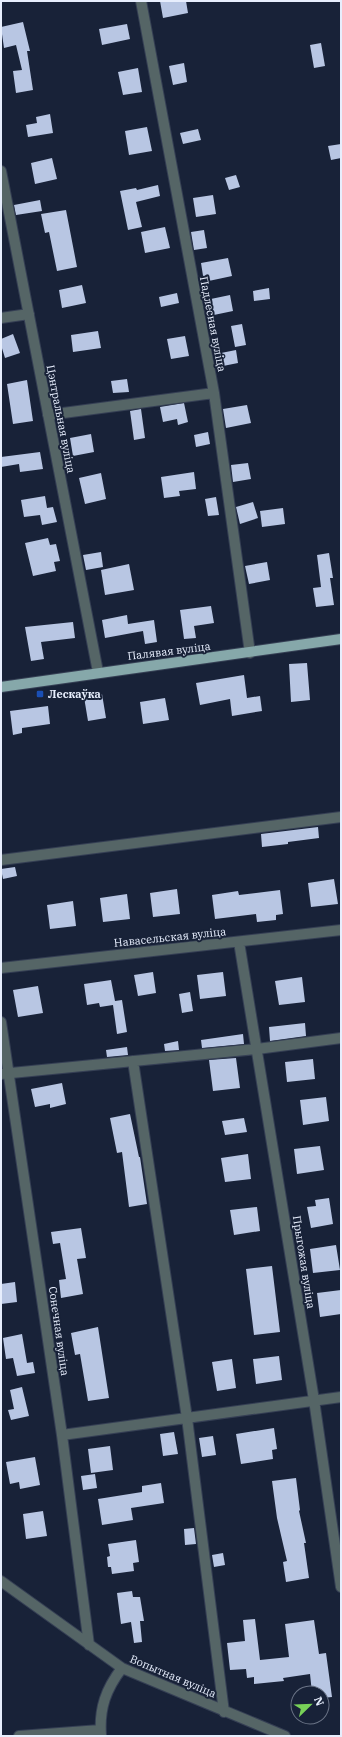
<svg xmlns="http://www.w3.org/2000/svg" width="342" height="1737" viewBox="0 0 342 1737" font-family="'IBM Plex Serif',serif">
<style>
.building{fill:#b8c6e3}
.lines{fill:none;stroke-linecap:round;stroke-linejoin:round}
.minor-casing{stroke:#353f54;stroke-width:12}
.major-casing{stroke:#353f54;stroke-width:12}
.minor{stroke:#556566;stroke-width:10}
.major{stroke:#86a8aa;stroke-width:10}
.transit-dot{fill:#1a4fb4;stroke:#182238;stroke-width:1.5}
.labels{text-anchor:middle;stroke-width:4;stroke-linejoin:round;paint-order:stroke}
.street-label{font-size:11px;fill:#e7eefd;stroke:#182238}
.poi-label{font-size:11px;font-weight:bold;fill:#e7eefd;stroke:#182238;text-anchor:start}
</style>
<rect width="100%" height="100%" fill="#182238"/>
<!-- building -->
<path class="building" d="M160 1H186L188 13 163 18Z
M23 22 30 51H27L33 90 16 93 13 71 22 70 16 45 4 48 1 27Z
M127 24 130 39 102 45 99 29Z
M321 43 325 66 314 68 310 45Z
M184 63 187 82 173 85 169 66Z
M138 68 142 92 123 95 118 72Z
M50 114 53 133 28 137 26 125 37 123 36 117Z
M147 127 152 151 129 155 125 131Z
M198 129 201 140 183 144 180 133Z
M341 144V158L331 160 328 146Z
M52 158 57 179 35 184 31 163Z
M236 175 240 187 229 190 225 178Z
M158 185 160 196 136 202 142 227 128 230 120 191 136 188 137 190Z
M213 195 216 214 196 217 193 198Z
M40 200 42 211 16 215 14 205Z
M66 210 77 267 57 271 49 232 45 233 41 214Z
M165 227 170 248 145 253 141 232Z
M204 230 207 248 194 250 191 232Z
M228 258 232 276 204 282 201 263Z
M82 285 86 303 62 308 59 290Z
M269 288 270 299 254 301 253 291Z
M177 293 179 303 161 307 159 297Z
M230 295 233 311 209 316 206 300Z
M242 324 246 345 235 347 231 326Z
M98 331 101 348 73 352 71 335Z
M13 334 20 353 5 358 1 345V339Z
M185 336 189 356 171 359 167 339Z
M236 350 238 363 218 367 216 354Z
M127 379 129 392 113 393 111 381Z
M27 380 33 421 13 424 7 384Z
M184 403 188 422 178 425 177 419 163 422 160 407Z
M247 405 251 423 226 428 223 409Z
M141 409 145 438 134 440 130 411Z
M208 432 210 444 196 447 194 435Z
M91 434 94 452 73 456 70 438Z
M40 452 43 469 20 472 19 464 1 467V457Z
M248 463 251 479 233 482 231 465Z
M194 472 196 489 179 491 180 496 164 498 161 477Z
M101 473 106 499 85 504 79 478Z
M45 496 47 508 53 507 57 522 42 525 40 515 24 517 21 500Z
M216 497 219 515 208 516 205 499Z
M253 502 258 518 240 524 236 507Z
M283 508 285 524 262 527 260 511Z
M48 538 50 545 56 544 60 561 54 562 56 571 33 576 25 543Z
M101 552 103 567 86 570 83 555Z
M329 553 333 578H330L334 605 316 607 313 588 321 587 317 555Z
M267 562 270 580 249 584 245 566Z
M129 564 134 590 105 595 101 570Z
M211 606 214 623 194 626 196 638 184 639 180 610Z
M127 615 128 624 154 620 157 642 145 644 143 631 105 638 102 620Z
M73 622 75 638 41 642 44 659 31 661 25 627Z
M307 663 310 700 291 702 289 664Z
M244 675 247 698 260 696 262 711 232 716 230 699 200 705 196 683Z
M102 694 106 718 88 721 84 697Z
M165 698 169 720 143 724 140 702Z
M48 706 50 724 22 728V733L13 735 10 711Z
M318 827 319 838 288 842V844L262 847 261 834Z
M15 867 17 876 3 879 1 869Z
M334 879 338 904 311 907 308 883Z
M177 889 180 914 153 917 150 893Z
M280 890 283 914 276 915V920L257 922 256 914 215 919 212 895 238 891 239 895Z
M127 894 130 919 103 922 100 898Z
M73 901 76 926 50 929 47 905Z
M153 972 156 993 138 996 134 975Z
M223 972 226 996 200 999 197 975Z
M302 977 305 1002 279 1005 275 981Z
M111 980 115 1001 122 1000 127 1032 117 1034 113 1005 100 1007 99 1003 87 1005 84 984Z
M38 986 43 1013 18 1017 13 990Z
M190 992 193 1011 182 1013 179 994Z
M305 1023 306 1036 270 1041 269 1027Z
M243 1034 244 1044 202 1048 201 1040Z
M178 1041 179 1050 165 1051 164 1044Z
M127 1047 128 1055 107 1057 106 1050Z
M236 1058 240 1088 213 1091 209 1060Z
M313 1059 315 1079 287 1082 285 1062Z
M62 1083 66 1104 50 1108V1104L35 1107 31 1089Z
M326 1097 329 1121 303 1125 300 1100Z
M130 1114 139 1157H140L147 1204 129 1207 122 1152 117 1153 110 1118Z
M244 1118 247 1132 225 1135 222 1121Z
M320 1146 324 1170 297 1174 294 1149Z
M248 1154 251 1179 225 1182 221 1158Z
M329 1198 333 1224 311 1228 307 1207 316 1206 315 1200Z
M257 1207 260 1231 234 1235 230 1210Z
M81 1228 86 1258 77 1259 83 1294 61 1298 59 1280 66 1279 60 1243 53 1244 51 1232Z
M336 1245 340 1270 313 1273 310 1249Z
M272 1266 280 1332 254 1335 246 1269Z
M15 1282 17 1302 1 1304V1284Z
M341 1290V1314L320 1317 317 1293Z
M98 1327 109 1398 88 1401 80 1354 75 1355 71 1333Z
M22 1334 27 1363 33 1362 35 1373 17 1376 13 1358 6 1359 3 1338Z
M279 1356 282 1380 256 1384 253 1359Z
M232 1359 236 1388 217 1391 212 1362Z
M22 1387 29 1416 11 1420 8 1410 14 1409 10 1390Z
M274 1428 277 1449 272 1450 273 1459 241 1464 236 1434Z
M174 1432 178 1454 163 1456 160 1434Z
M213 1436 216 1455 202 1457 199 1438Z
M110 1446 113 1470 91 1473 88 1449Z
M35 1457 40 1485 20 1489 19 1482 10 1484 6 1462Z
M95 1474 97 1488 83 1490 81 1476Z
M296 1478 300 1510 299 1511 306 1543H304L309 1578 286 1582 283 1562 287 1561 277 1518 272 1481Z
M161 1483 164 1503 131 1508 133 1520 102 1525 98 1499 142 1492V1486Z
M43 1511 47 1536 26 1539 23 1514Z
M194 1528 196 1544 185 1545 184 1529Z
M136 1540 139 1562 133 1563 134 1571 112 1574 111 1567H108L107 1557 110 1556 108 1544Z
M223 1553 225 1565 214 1567 212 1555Z
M132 1591 133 1597H140L144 1621H140L142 1642 134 1643 131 1622 121 1624 117 1593Z
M255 1619 260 1660 289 1657 285 1624 314 1620 319 1654 326 1653 332 1697 322 1698V1693H312L310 1674 283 1678 284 1681 254 1684V1677L247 1678 246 1669 230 1670 227 1643 245 1641 243 1620Z"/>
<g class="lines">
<!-- minor casing -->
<g class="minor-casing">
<path id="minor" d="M141 1 214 393 250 653
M1 171 98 672
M1 318 29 314
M48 415 214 393
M1 860 341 817
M239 942 314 1400 341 1587
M1 968 341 930
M1 1022 62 1435 89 1645
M133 1061 187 1418 224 1712
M1 1074 257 1049 341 1038
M62 1435 341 1397
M1 1581 122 1668 285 1736
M101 1735C99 1708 106 1689 122 1668
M19 1736 100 1730"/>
</g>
<!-- major casing -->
<g class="major-casing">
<path id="major" d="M1 687C114 670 228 656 341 639"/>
</g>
<!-- minor -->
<use href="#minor" class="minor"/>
<!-- major -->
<use href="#major" class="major"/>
</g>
<!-- markers -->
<rect class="transit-dot" x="36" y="690" width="8" height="8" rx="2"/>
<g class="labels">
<!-- street labels -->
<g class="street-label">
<text transform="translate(213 324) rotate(79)" y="4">Падлесная вуліца</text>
<text transform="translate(61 419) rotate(79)" y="4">Цэнтральная вуліца</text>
<text transform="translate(169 651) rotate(-7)" y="4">Палявая вуліца</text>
<text transform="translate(170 937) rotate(-6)" y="4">Навасельская вуліца</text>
<text transform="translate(304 1262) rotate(81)" y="4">Прыгожая вуліца</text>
<text transform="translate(59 1331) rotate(82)" y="4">Сонечная вуліца</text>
<text transform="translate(173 1676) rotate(23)" y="4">Вопытная вуліца</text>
</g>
<!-- poi labels -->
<g class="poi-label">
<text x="48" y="698">Лескаўка</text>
</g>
</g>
<!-- border -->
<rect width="342" height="1737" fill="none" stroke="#e7eefd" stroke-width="4"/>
<!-- north arrow -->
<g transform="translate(310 1705) rotate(67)"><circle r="19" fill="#182238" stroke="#6b7487"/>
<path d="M0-3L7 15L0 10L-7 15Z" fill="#78d158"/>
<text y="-6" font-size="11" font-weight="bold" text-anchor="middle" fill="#e7eefd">N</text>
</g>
</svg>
